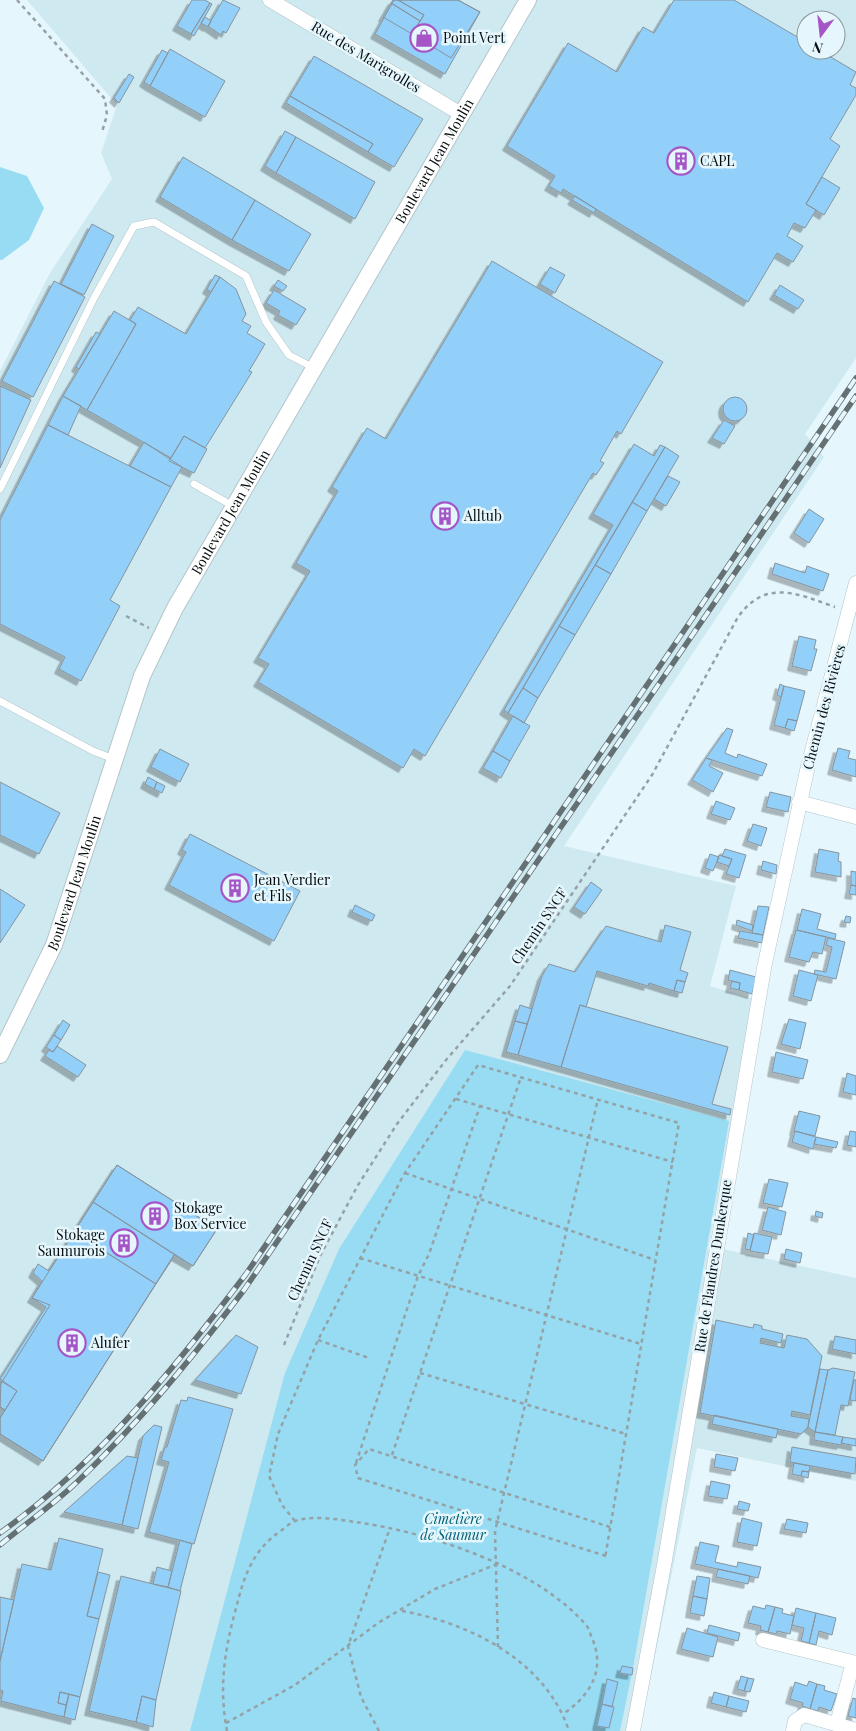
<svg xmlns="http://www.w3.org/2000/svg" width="856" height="1731" viewBox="0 0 856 1731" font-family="'Playfair Display',serif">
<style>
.built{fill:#cfe9f1;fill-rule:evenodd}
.green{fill:#97dcf2}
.building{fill:#92cff9;stroke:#87949d;filter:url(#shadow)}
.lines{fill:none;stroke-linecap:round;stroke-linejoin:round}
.service-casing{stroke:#b4c5cb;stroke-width:8}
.minor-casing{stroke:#b4c5cb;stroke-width:15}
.tertiary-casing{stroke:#b4c5cb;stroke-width:18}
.path{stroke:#94a2a6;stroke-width:2.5;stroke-dasharray:4 4;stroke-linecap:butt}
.service{stroke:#fff;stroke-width:7}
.minor{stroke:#fff;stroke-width:14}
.tertiary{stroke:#fff;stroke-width:16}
.rail-casing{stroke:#657073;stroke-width:5.5}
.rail{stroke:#e5f7fd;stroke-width:4;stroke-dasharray:11;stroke-linecap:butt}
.labels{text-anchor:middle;stroke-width:5;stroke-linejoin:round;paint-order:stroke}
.poi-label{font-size:14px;fill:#070d0e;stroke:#e5f7fd;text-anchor:start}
.street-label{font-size:14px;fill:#070d0e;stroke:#e5f7fd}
.park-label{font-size:14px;font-style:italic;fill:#006075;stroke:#e5f7fd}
</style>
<defs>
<filter id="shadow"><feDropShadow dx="-4.5" dy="4.5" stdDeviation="0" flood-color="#0004"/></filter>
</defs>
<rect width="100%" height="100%" fill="#e5f7fd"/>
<!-- built -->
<path class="built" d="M27 0H856V358L805 434 824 457 564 846 736 886 710 986 754 999 709 1246 856 1278V1481L697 1448 640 1731H0V371L50 273 112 179 101 153 117 105ZM806 20H836V50H806Z"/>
<!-- green -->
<path class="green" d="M0 167 27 176 44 208 29 240 2 260H0Z
M465 1050 729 1121 633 1668 620 1731H190L285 1373 339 1249Z"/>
<!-- building -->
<path class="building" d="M192 0H205L210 3 191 34 177 26Z
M223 0 240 8 226 33 223 31 221 35 208 26Z
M393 0H398L424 15 420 21 391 3Z
M394 0H458L480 12 445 74 375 34Z
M398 0H458L480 12 451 58 412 34 424 15Z
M674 0H734L806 42V50H819L856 72 850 85 856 88V95L830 139 840 146 806 204 816 210 805 228 794 223 787 236 803 246 793 262 777 253 748 302 563 189 561 193 549 186 555 176 507 146 568 43 617 72 643 27 654 33Z
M210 3 212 4 194 36 191 34Z
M391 3 420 21 412 34 383 17Z
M205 17 211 21 208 27 201 23Z
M170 49 225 81 205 117 150 86Z
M162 50 168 53 150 86 144 82Z
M314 56 423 119 394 167 368 152 373 144 290 96Z
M129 74 134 77 119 103 114 98Z
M290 96 373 144 368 152 286 103Z
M285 131 296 137 276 173 265 166Z
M296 137 375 182 355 219 276 173Z
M183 157 255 200 232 240 160 197Z
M822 177 840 188 824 215 806 204Z
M575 196 596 209 594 213 572 200Z
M255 200 311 234 289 271 232 240Z
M92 224 114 236 84 295 61 284Z
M492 261 663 362 621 434 617 431 600 461 604 463 596 475 593 473 425 756 414 749 403 768 258 682 269 664 258 658 310 571 296 563 338 491 332 487 367 428 386 439Z
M550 267 565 275 555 293 540 284Z
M215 275 220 277 211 292 207 289Z
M220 277 236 289 246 314 242 321 251 326 247 333 265 344 249 371 252 372 205 448 184 436 171 458 87 410 136 324 130 320 138 307 186 334Z
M278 280 287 286 283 291 274 286Z
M54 281 85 297 33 397 2 381Z
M780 285 804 300 798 309 774 295Z
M274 290 306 309 296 325 278 315 280 311 266 303Z
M114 311 136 324 87 410 63 396Z
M96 332 100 334 79 369 76 367Z
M0 386 31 400 0 468Z
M63 396 81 406 68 435 48 425Z
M723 409a12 12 0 1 1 24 0a12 12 0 1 1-24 0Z
M724 420 735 426 724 444 712 438Z
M48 425 171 487 110 600 120 606 81 681 59 669 65 657 0 624V520Z
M184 436 207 449 194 473 169 461Z
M144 442 182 467 171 487 130 466Z
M634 444 654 456 660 445 665 447 508 713 504 710 613 525 593 514Z
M665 447 679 456 647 511 632 502Z
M668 476 680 482 666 506 654 499Z
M632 502 647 511 611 574 595 565Z
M809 509 824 519 809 543 794 533Z
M775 563 805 573 807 566 829 574 823 591 772 574Z
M595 565 611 574 575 635 559 626Z
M559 626 575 635 538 698 523 688Z
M799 636 816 640 814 649H817L811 671 792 666Z
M780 684 784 686 781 697 777 695Z
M784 686 805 691 797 721 788 719 785 728 774 725Z
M523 688 538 698 524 723 508 713Z
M513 716 530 726 510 761 493 751Z
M788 719 797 721 794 731 785 728Z
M727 728 733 730 725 753 737 758 738 754 767 764 762 776 706 758Z
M838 748 850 751 848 758 856 760V777L832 770Z
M160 749 189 764 180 782 151 767Z
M493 751 510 761 501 778 483 768Z
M706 758 712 760 709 766 723 773 713 792 692 780Z
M148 777 157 782 154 789 145 784Z
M0 782 60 813 39 854 0 835Z
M157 782 165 786 162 793 154 789Z
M770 792 791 797 788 812 766 807Z
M716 801 735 808 730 820 711 814Z
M753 824 767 828 761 846 747 841Z
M190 834 300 891 274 941 169 885 186 852 182 850Z
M725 849 746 855 739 878 726 874 732 859 722 856Z
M819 849 839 853 838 861 841 862V877L815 872Z
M710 854 719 857 713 871 705 868Z
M719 855 732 859 729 866 717 862Z
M763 861 777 865 776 874 761 870Z
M851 871 856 872V886L851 885Z
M591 882 602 890 585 914 574 907Z
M851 885 856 886V895L849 894Z
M0 889 25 905 0 943Z
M355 905 375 915 372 921 352 912Z
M758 906 769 907 763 935 752 933Z
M802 909 821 914 817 929 836 934 835 939 797 930Z
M846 916 851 917 850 923 844 922Z
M737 920 753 925 752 931 736 925Z
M665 925 691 932 680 970 688 973 685 982 677 980 674 991 649 983 648 986 597 971 586 1007 580 1005 561 1067 518 1055 542 976 549 964 575 972 606 926 661 942Z
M796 930 826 937 822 954 813 952 809 962 789 957Z
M740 931 763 935 762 943 738 938Z
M828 938 845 942 836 979 814 974 815 970 826 972 832 947 826 945Z
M730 970 756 977 752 994 739 990 740 983 728 980Z
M799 970 818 975 811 1001 793 996Z
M677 980 685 982 682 993 674 991Z
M732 981 740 983 739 990 730 988Z
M520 1005 532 1009 527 1024 515 1021Z
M580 1005 728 1047 712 1104 731 1109 730 1115 561 1067Z
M789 1019 806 1023 800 1049 781 1044Z
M63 1020 70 1025 61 1040 54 1035Z
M515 1021 527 1024 518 1055 506 1052Z
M54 1035 61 1040 53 1052 46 1047Z
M57 1046 86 1065 78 1077 45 1056 49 1050 53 1052Z
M776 1052 808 1060 803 1079 772 1072Z
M847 1073 856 1076V1095L843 1092Z
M799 1111 820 1116 815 1136 794 1131Z
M795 1131 816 1137 813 1149 792 1142Z
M850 1131 856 1132V1147L847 1145Z
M816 1137 838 1142 836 1148 814 1144Z
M117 1165 217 1229 193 1266 174 1255 43 1461 0 1434V1418L17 1391 0 1379 46 1307 32 1298 42 1281 33 1273 38 1264 49 1271Z
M117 1165 217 1229 193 1266 93 1202Z
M769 1179 788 1183 782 1207 763 1203Z
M93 1202 175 1255 156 1284 74 1232Z
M768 1207 786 1212 781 1235 762 1230Z
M816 1211 823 1213 822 1218 815 1216Z
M74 1232 156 1284 43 1461 0 1434V1418L5 1410 0 1407V1385L50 1305 32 1298Z
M748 1233 754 1235 750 1250 745 1249Z
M754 1233 772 1237 768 1254 750 1251Z
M786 1249 802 1253 800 1263 784 1259Z
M716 1320 753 1328 754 1324 762 1326V1329L783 1334 781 1343 761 1338 760 1343 784 1348 787 1335 807 1339 822 1356 810 1415 792 1411 791 1416 809 1419 808 1427 801 1434 700 1413Z
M236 1335 258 1347 241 1394 195 1380Z
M835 1336 856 1340V1354L832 1349Z
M833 1368 855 1372 848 1406 841 1405 835 1435 815 1432 828 1370Z
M820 1369 828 1370 815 1432 808 1427Z
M854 1380H856V1401L850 1400Z
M1 1381 17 1391 5 1410 0 1407Z
M188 1397 233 1409 194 1544 149 1532 169 1462 161 1460 165 1447H167L181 1400 187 1401Z
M714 1415 778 1429 776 1438 712 1424Z
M154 1425 162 1427 138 1529 122 1525 143 1436Z
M815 1432 843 1437 841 1445 814 1440Z
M843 1437 856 1439V1446L841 1443Z
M792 1447 856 1458 855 1474 790 1462Z
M716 1454 738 1458 735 1471 714 1467Z
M127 1456 138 1458 122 1525 64 1512Z
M794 1463 810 1466 809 1472 802 1471 801 1476 792 1474Z
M802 1471 809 1472 808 1478 801 1476Z
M711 1481 730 1485 727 1499 708 1496Z
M739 1501 750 1504 748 1511 737 1509Z
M742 1518 762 1523 757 1546 737 1542Z
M787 1519 808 1523 806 1533 784 1529Z
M59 1538 103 1549 87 1616 99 1619 80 1697 60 1692 58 1703 66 1705 64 1717 1 1701 3 1691 0 1690V1661L22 1564 51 1570Z
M180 1540 192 1544 180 1591 168 1587Z
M700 1542 719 1546 715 1562 737 1567 738 1562 761 1567 758 1578 695 1564Z
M157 1567 172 1571 168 1587 153 1584Z
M718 1569 750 1576 748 1584 716 1577Z
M98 1572 110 1575 99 1619 87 1616Z
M121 1576 181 1591 156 1700 142 1696 136 1722 89 1711Z
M697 1576 710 1578 707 1599 693 1596Z
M693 1596 707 1599 704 1616 690 1613Z
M0 1597 14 1600 0 1661Z
M766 1605 775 1607 768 1632 760 1630 761 1626 748 1623 753 1606 765 1609Z
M775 1607 783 1609 782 1613 794 1616 790 1634 777 1631 776 1634 768 1632Z
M796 1608 816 1613 809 1643 801 1641 804 1628 792 1625Z
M816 1613 836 1618 832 1635 819 1631 816 1645 809 1643Z
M709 1625 740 1633 738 1641 707 1633Z
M687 1628 718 1637 713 1657 681 1649Z
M622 1666 633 1668 632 1675 620 1673Z
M741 1676 748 1678 744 1691 737 1689Z
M748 1678 754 1679 750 1692 744 1691Z
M607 1679 618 1682 612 1707 602 1704Z
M809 1681 817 1684 810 1709 802 1706 803 1703 790 1699 795 1682 807 1686Z
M817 1684 825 1686 824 1690 837 1694 831 1711 819 1707 818 1711 810 1709Z
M60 1692 69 1694 66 1705 58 1703Z
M714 1692 729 1696 726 1707 711 1703Z
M69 1694 80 1697 75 1720 64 1717Z
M142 1696 156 1700 153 1727 136 1722Z
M729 1696 749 1701 746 1712 726 1707Z
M853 1698 856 1699V1718L848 1716Z
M602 1704 614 1707 609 1728 597 1726Z"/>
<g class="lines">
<!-- service casing -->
<g class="service-casing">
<path id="service" d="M194 484 233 506
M0 489 94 298 134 226 154 222 246 276 266 322 289 355 314 368
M0 701 93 751 114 759"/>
</g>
<!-- minor casing -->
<g class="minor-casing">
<path id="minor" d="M270 0 461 114
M799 802 856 817
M763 1640 856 1663
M837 1724 853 1662
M633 1731 665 1560 764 968 808 766 856 583
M793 1731 795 1721 804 1715 856 1730"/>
</g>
<!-- tertiary casing -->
<g class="tertiary-casing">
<g id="tertiary">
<path id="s1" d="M0 1055 54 945 142 676 175 608 528 0"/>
</g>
</g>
<!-- path -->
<path class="path" d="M17 0 105 99 107 115 102 132
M126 616 149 628
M456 1099 673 1162
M405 1173 655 1260
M360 1258 641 1344
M318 1340 369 1358
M284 1345 320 1256 358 1185 397 1124 446 1060 510 986 652 775 738 617C766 578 798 594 835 607
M420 1373 626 1434
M392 1455 521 1077
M356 1463 418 1276 429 1254 480 1106
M295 1521 282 1505 269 1476 278 1434 318 1340 403 1176 478 1065 679 1123 605 1558
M606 1556 358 1478 355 1465 369 1449 610 1527
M402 1611C470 1623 546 1661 569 1731
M498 1647 495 1531 598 1099
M226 1723 295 1685 378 1623 435 1589 497 1564
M227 1731C219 1689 224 1653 235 1612 244 1577 251 1551 282 1530 286 1527 290 1523 295 1521 313 1515 336 1519 355 1522 428 1532 536 1567 586 1625 589 1628 590 1634 592 1638 606 1670 590 1696 563 1714
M379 1731 361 1697 348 1646 390 1528"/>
<!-- service -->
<use href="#service" class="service"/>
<!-- minor -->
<use href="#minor" class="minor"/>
<!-- tertiary -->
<use href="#tertiary" class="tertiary"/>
<!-- rail casing -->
<g class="rail-casing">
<path id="rail" d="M0 1533C98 1463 174 1369 246 1274L856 378
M0 1545C25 1524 53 1505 77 1482 139 1423 192 1358 244 1290L856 396"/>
</g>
<!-- rail -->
<use href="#rail" class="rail"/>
</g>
<!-- icons -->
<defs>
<g id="shop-ring" transform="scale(1.4375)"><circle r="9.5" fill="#e5f7fd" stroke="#a655c6" stroke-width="1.5"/><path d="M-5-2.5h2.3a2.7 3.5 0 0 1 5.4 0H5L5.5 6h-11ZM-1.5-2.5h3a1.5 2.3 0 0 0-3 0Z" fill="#a655c6"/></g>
<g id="building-ring" transform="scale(1.4375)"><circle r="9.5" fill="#e5f7fd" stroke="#a655c6" stroke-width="1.5"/><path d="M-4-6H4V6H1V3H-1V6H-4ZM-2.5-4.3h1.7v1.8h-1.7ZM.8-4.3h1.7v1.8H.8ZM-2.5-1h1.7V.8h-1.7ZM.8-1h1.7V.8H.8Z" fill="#a655c6"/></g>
</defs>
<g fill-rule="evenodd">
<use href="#shop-ring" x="424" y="38"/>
<use href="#building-ring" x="681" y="161"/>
<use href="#building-ring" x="445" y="516"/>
<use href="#building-ring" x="235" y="888"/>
<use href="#building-ring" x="155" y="1216"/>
<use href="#building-ring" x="124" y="1243"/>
<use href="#building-ring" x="72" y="1343"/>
</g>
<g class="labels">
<!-- poi labels -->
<g class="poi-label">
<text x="443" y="43">Point Vert</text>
<text x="700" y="166">CAPL</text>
<text x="464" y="521">Alltub</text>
<text x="254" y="885">Jean Verdier<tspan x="254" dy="16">et Fils</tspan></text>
<text x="174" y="1213">Stokage<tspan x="174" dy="16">Box Service</tspan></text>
<text x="105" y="1240" text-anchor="end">Stokage<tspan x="105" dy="16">Saumurois</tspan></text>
<text x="91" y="1348">Alufer</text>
</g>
<!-- street labels -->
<g class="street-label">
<text transform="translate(366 57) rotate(31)" y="5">Rue des Marigrolles</text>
<text dy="5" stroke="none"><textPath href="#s1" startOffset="998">Boulevard Jean Moulin</textPath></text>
<text dy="5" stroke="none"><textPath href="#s1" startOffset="592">Boulevard Jean Moulin</textPath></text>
<text transform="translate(824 707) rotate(-75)" y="5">Chemin des Rivières</text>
<text dy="5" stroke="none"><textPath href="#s1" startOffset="188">Boulevard Jean Moulin</textPath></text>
<text transform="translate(539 926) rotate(-56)" y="5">Chemin SNCF</text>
<text transform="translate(310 1260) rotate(-65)" y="5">Chemin SNCF</text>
<text transform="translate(713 1266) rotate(-81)" y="5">Rue de Flandres Dunkerque</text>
</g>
<!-- park labels -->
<g class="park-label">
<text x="453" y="1524">Cimetière<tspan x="453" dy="16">de Saumur</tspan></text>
</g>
</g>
<!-- north arrow -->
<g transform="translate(821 35) rotate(195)"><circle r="24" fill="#e5f7fd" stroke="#8c999d"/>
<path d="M0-4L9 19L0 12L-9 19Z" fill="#a655c6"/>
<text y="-8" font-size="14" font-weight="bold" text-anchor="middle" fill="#070d0e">N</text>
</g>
</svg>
